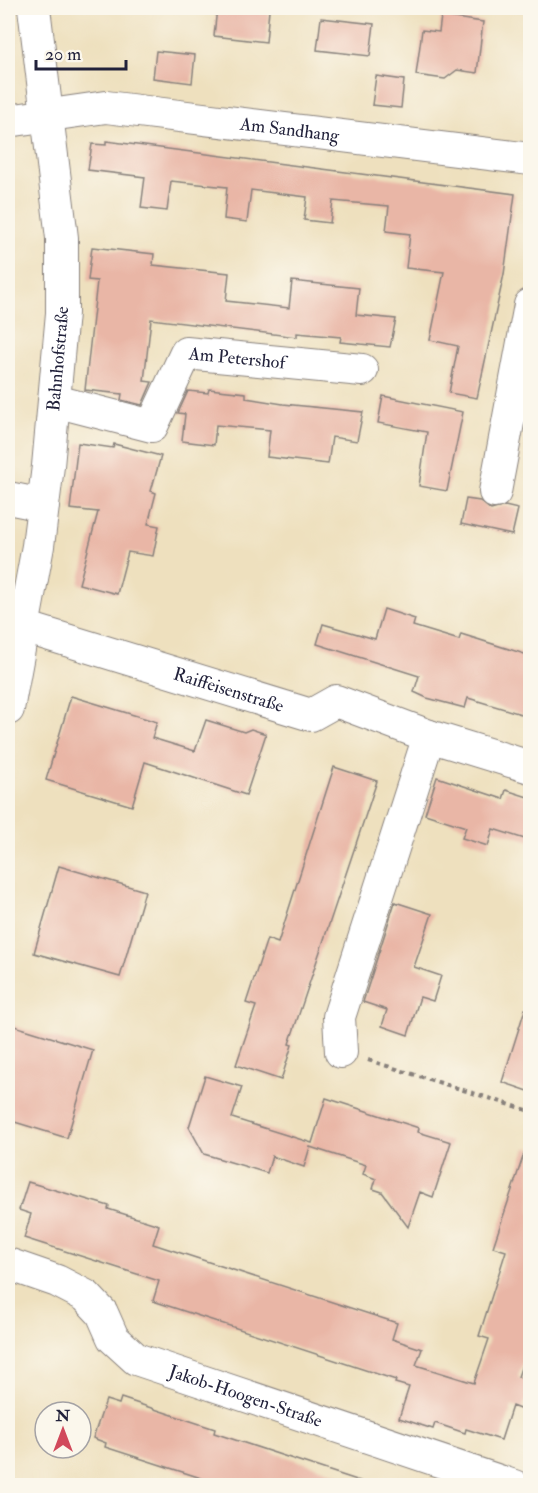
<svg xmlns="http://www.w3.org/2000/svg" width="538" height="1493" viewBox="0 0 538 1493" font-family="'IM FELL Double Pica',serif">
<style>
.building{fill:#e9b6a6}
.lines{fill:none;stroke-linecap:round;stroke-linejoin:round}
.minor-casing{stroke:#88817c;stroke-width:34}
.path{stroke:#88817c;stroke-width:4;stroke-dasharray:4.5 4.5;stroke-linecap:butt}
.minor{stroke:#fff;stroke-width:32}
.labels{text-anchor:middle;stroke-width:6;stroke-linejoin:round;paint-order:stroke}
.street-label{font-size:18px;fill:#22223b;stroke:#fbf7ec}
</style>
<rect width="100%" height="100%" fill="#fbf7ec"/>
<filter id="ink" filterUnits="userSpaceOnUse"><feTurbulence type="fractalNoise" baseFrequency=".0167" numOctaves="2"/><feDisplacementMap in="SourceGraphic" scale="12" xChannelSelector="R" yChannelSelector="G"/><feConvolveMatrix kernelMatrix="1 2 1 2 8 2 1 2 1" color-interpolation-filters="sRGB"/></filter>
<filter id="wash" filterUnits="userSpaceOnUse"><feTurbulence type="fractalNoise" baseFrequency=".008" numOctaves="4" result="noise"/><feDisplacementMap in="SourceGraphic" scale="24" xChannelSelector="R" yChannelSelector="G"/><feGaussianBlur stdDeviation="1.35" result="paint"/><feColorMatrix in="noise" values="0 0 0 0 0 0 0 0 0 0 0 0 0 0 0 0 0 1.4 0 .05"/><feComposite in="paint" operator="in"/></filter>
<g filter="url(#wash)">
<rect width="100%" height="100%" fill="#eee0be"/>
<g id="blocks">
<!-- building -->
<path class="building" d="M217 8 269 10 266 42 214 36Z
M441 16 483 22 477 73 457 70 445 79 416 75 422 30 439 32Z
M321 18 374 24 370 56 317 50Z
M156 51 195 55 192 83 153 78Z
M376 76 404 80 401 108 372 105Z
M106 141 515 194 504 274 477 398 449 393 458 346 430 340 444 272 406 268 410 234 386 231 389 206 333 201 330 223 304 220 307 197 251 190 247 222 224 219 227 187 171 181 167 211 141 208 145 177 88 170 92 144 106 145Z
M92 247 154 254 153 265 229 273 226 301 289 308 292 281 359 288 356 315 396 319 390 347 340 342 341 337 297 333V337L151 319 144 381 152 382 142 405 121 400 122 394 85 390 97 281 88 280Z
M209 389 246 393V398L283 404 363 412 357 441 332 437 328 464 267 457 270 430 216 425 214 445 182 441 185 414 178 413 188 391 208 393Z
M383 396 463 412 447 491 419 486 427 432 378 423Z
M78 443 113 448 114 444 161 456 151 491 156 493 148 524 159 526 153 556 128 552 117 594 79 584 98 512 70 509Z
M466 499 480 501 491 510 505 506 518 509 512 535 461 524Z
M384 609 415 619 413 626 459 640 461 634 531 656V717L468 698 465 708 427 698 414 692 419 676 317 644 323 624 375 639Z
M71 696 157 722 152 738 195 751 206 720 244 732 251 729 266 734 246 795 145 762 132 806 46 780Z
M334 767 377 781 289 1044 292 1045 281 1080 236 1065 256 1006 246 1003 267 939 278 943Z
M437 777 503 799 506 790 531 798V841L493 829 488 846 462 838 466 827 425 814Z
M59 866 145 891 120 977 34 953Z
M395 902 432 914 414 967 441 976 433 1001 420 997 408 1035 382 1026 387 1010 363 1002Z
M525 1009 531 1010V1092L502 1082Z
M8 1024 93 1050 67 1138 8 1120Z
M205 1076 242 1087 232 1118 312 1143 326 1098 419 1128 418 1132 451 1142 433 1197 420 1192 408 1227 382 1192 373 1189 376 1179 363 1174 366 1165 310 1147 304 1167 272 1156 267 1173 204 1154 189 1127Z
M526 1148H531V1338L518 1377 531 1381V1384L522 1410 512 1406 501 1440 466 1429 465 1433 435 1423 433 1429 399 1418 409 1387 395 1383 396 1380 153 1301 159 1281 24 1238 31 1214 19 1210 28 1182 109 1206 108 1209 159 1225 153 1244 397 1323 392 1339 422 1349 416 1365 474 1383 489 1339 479 1336 506 1251 493 1247Z
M121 1398 215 1429 214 1433 360 1481 359 1485H214L198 1477 105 1447 106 1443 93 1438 106 1400 119 1404Z"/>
</g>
</g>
<g filter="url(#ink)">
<use href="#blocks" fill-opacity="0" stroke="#88817c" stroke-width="1.5"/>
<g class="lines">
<!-- minor casing -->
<g class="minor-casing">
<g id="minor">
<path id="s1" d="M8 121 106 107 530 159"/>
<path id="s2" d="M55 401 152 426 186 353 362 370"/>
<path d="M495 492 530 305"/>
<path d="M8 498 43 505"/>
<path id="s3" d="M24 627 311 715 336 701 429 736 530 767"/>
<path id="s4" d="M8 709 38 546 48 466 62 313V238L34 8"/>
<path d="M341 1052 339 1017 429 736"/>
<path id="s5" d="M8 1264 57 1281 86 1296 102 1313 113 1338 136 1359 514 1486"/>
</g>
</g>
<!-- path -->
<path class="path" d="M8 757 11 737
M8 833 10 837 8 850
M368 1060 530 1111"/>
<!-- minor -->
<use href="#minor" class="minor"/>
</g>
</g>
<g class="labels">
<!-- street labels -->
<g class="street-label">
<text dy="6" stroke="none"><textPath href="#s1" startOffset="284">Am Sandhang</textPath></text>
<text dy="6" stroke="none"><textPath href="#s4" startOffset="354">Bahnhofstraße</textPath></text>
<text dy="6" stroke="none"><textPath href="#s2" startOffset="232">Am Petershof</textPath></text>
<text dy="6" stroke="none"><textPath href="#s3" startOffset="214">Raiffeisenstraße</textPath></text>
<text dy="6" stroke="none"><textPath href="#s5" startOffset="282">Jakob-Hoogen-Straße</textPath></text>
</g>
</g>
<!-- margin -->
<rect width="538" height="1493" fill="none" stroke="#fbf7ec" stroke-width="30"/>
<!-- north arrow -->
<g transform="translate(63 1430)"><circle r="28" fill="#fbf7ec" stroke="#a4a2a5" stroke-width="1.5"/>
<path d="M0-4.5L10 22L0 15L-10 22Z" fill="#d1495b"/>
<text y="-9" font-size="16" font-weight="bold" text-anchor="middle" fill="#22223b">N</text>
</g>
<!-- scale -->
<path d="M36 60v9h90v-9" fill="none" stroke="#22223b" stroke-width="3"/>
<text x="45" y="60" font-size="18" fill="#22223b" stroke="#fbf7ec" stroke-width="4.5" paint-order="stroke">20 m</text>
</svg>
